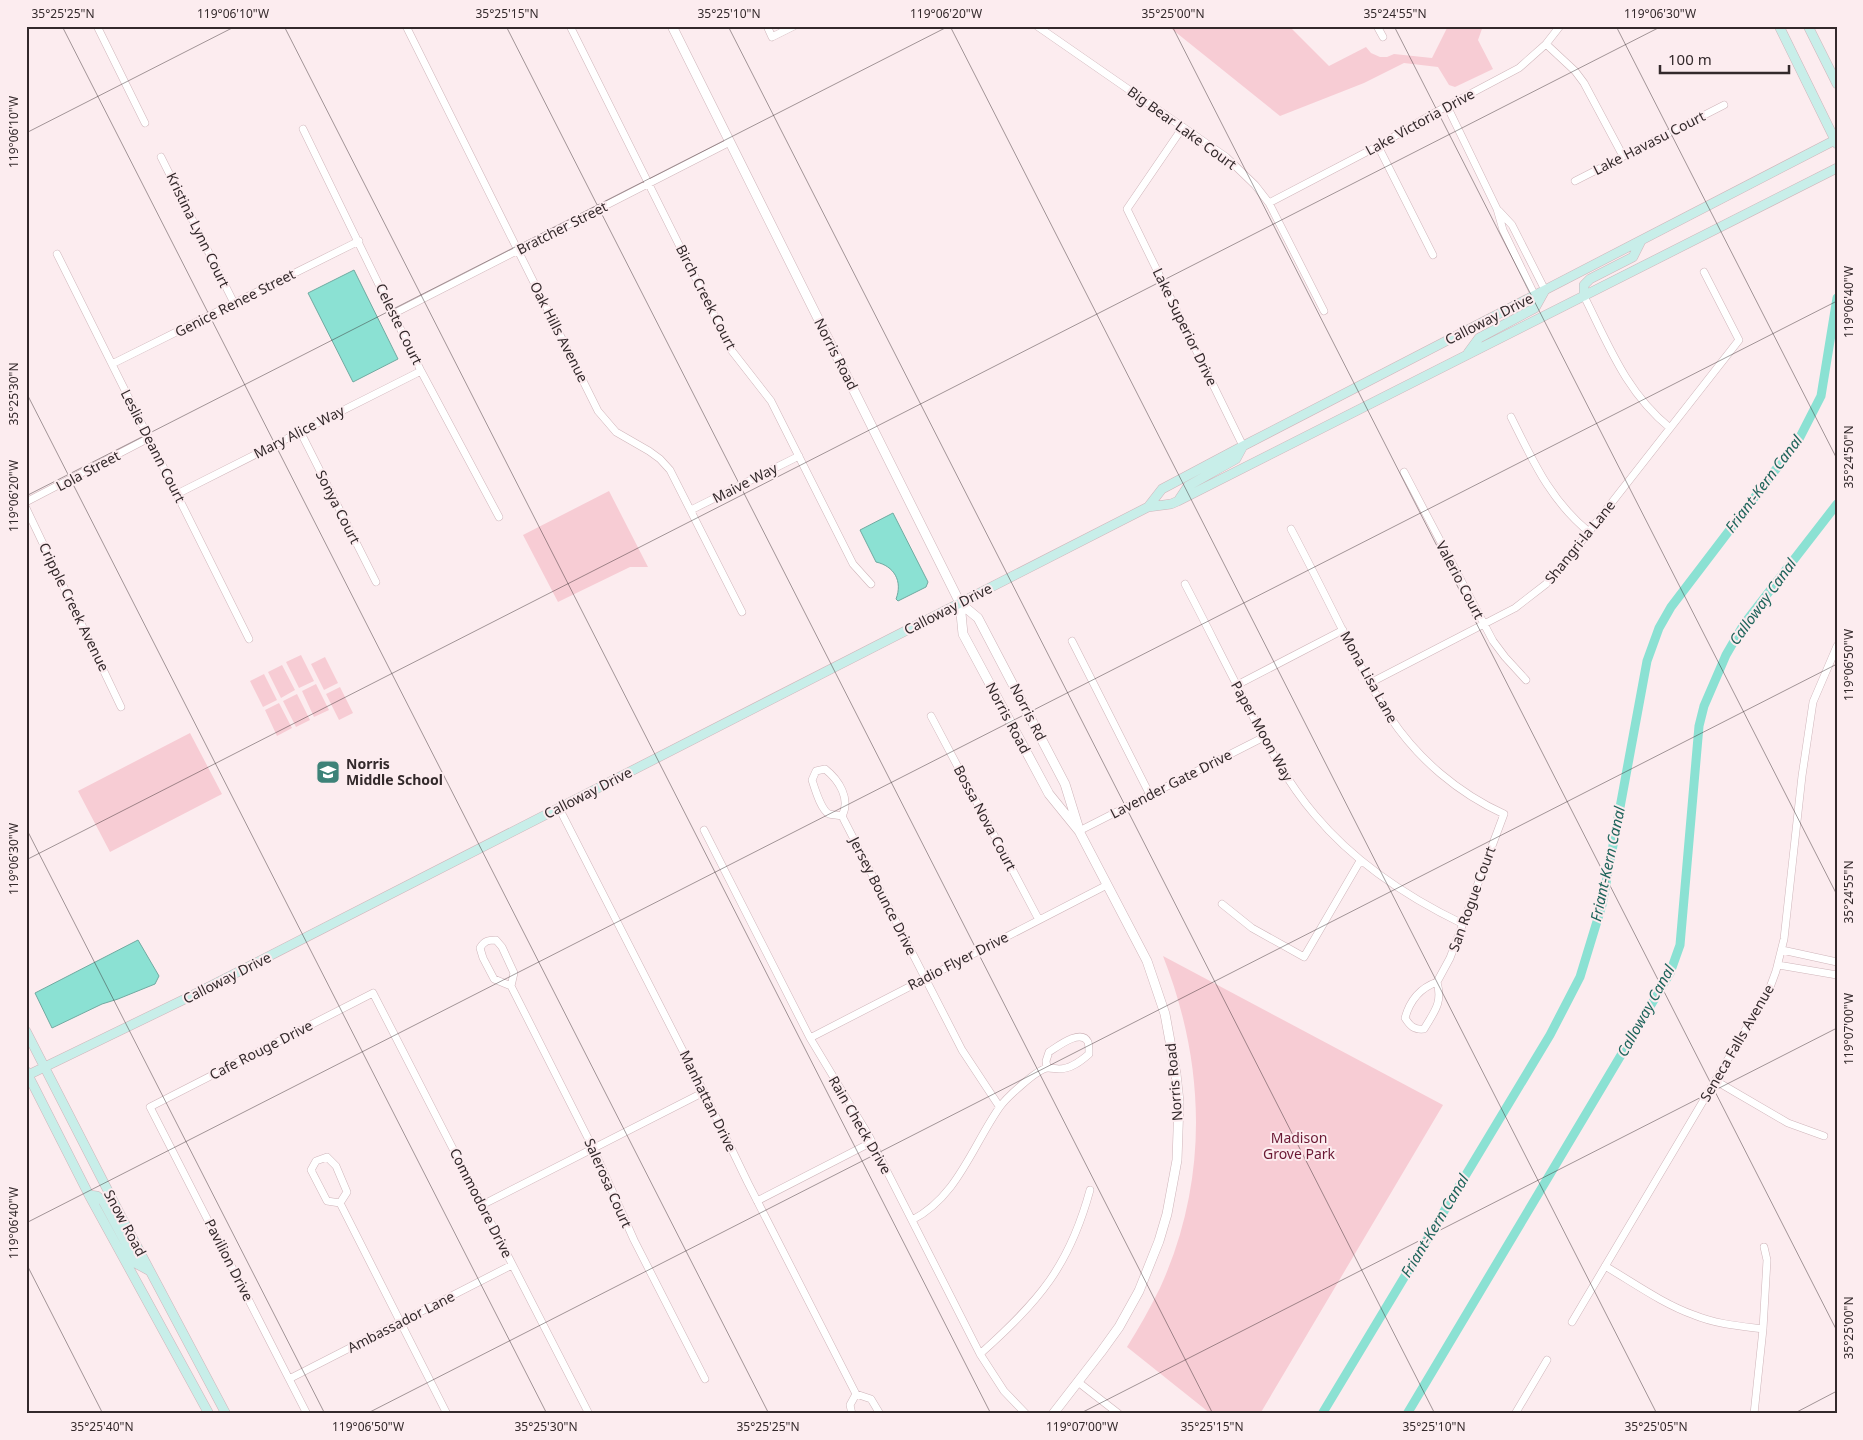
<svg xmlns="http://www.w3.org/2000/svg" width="1863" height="1440" viewBox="0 0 1863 1440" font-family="'Noto Sans',sans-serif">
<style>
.green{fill:#f7ccd4}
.water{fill:#8be1d3;stroke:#71aaa1}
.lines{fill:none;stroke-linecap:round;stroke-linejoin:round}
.canal{stroke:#8be1d3;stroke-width:9}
.minor-casing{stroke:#cfb5ba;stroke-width:8}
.tertiary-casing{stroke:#cfb5ba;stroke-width:10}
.secondary-casing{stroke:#cfb5ba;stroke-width:10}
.minor{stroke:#fff;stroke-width:7}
.tertiary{stroke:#fff;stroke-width:9}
.secondary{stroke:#c8eee9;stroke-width:9}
.ticks{fill:none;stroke:#33292b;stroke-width:1;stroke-opacity:0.45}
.labels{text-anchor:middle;stroke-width:4;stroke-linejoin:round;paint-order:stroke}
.street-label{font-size:14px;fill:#33292b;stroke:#fcecef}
.poi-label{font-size:14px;font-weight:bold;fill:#33292b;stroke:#fcecef;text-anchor:start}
.park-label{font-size:14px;fill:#691833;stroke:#fcecef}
.water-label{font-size:15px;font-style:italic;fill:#1f645b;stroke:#fcecef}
.neatline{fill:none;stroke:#33292b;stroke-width:2}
.ticks-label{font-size:12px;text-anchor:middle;fill:#33292b}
</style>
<rect width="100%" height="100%" fill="#fcecef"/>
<!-- green -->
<path class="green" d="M1168 26H1289L1329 66 1366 47 1371 53 1380 57H1387L1394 54 1432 58 1448 26H1483L1478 40 1493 69 1455 87 1449 85 1438 67 1404 63 1364 83 1280 116Z
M609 491 648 567H630L558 602 523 535Z
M301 655 314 681 299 688 286 662Z
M325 657 338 683 324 690 311 664Z
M282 665 295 690 281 698 268 672Z
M264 674 277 700 263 707 250 681Z
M316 684 329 710 314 717 302 691Z
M340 687 353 713 339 720 326 694Z
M297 694 310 720 296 727 283 701Z
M279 703 292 728 277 736 265 710Z
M190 733 222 794 110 852 78 791Z
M1163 956 1443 1105 1260 1414H1211L1127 1347C1139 1328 1150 1308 1160 1288 1209 1180 1206 1065 1163 956Z"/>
<!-- water -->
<path class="water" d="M354 270 398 359 353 382 308 293Z
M893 513 928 582 926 587 898 601 896 599C903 581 894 566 876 562L860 530Z
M138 940 159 976 155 984 118 999 102 1004 52 1028 35 993Z"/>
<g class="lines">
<!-- canal -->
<path class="canal" d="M1322 1414 1550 1035 1580 977 1602 905 1647 661 1659 628 1671 607 1799 439 1821 396 1837 298
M1407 1414 1670 973 1680 945 1699 726 1704 706 1726 655 1744 624 1837 504"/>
<!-- minor casing -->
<g class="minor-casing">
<path id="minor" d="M97 26 145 123
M406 26 598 411 616 432 649 451 660 459 670 470 742 612
M570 26 732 351 771 401 853 564 871 584
M767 26 772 37 794 26
M1037 26 1226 157 1255 185 1269 203 1324 311
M1377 26 1383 37
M1546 44 1575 71 1584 83 1623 156
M1447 106 1497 209 1503 230 1535 296
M1183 127 1127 209 1243 446
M303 129 421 371 499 517
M1378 146 1433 255
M161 157 234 303
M1575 181 1724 105
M1269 203 1378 146 1436 112 1519 68 1546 44 1560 26
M1499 211 1512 225 1545 290
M57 254 249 639
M1584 296C1609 346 1626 392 1670 428
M395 313 730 142
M112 364 359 241
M1511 417C1533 461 1550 500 1589 532
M300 431 376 582
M1404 472 1493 641 1505 657 1526 680
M177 494 421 371
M26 502 149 438
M26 508 121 707
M691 510 799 456
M1291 529C1310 565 1328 601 1346 637 1360 664 1373 692 1390 717 1418 759 1458 793 1504 814L1450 958 1437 982C1443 1003 1434 1012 1424 1029 1414 1030 1410 1026 1405 1018 1410 1000 1420 988 1437 982
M1185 584C1205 622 1224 661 1244 699 1265 740 1285 780 1315 815 1355 863 1407 897 1463 924
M1072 641 1150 795
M1370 683 1515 608 1546 584 1559 570 1739 340 1704 272
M1237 685 1343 630
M931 716 1039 920
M559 808 704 1092 748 1183 856 1394 871 1399 880 1414
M842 816C838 815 833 815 829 814 821 810 815 789 812 780L816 771 825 769C839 780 851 799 842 816L962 1050 999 1106
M704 830 810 1038 869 1136 980 1354 1004 1391 1026 1414
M1079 831 1264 737
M1222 904 1252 928 1304 957 1360 861
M1782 950 1837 962
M1778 965 1837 975
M511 986 494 979 483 958 480 948C484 941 488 940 496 940L502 947 514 973 511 986 593 1148 634 1240 705 1379
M810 1038 1107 885
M1716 1081 1788 1123 1824 1136
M327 1157 336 1166 347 1192 340 1203 327 1201 311 1170 316 1161Z
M757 1201 872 1142
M340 1203 447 1414
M482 1205 704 1092
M912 1220C957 1197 972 1147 999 1108 1005 1099 1038 1068 1048 1068 1052 1068 1056 1069 1059 1069 1071 1069 1081 1061 1089 1054 1089 1051 1089 1045 1088 1042 1081 1028 1057 1047 1049 1052L1046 1061 1047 1068
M1605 1266C1634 1283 1663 1304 1694 1315 1716 1324 1739 1326 1763 1329
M1572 1322 1769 990 1776 971 1784 939 1802 776 1813 702 1837 646
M980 1354C1039 1301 1069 1267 1090 1190
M289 1379 512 1265
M1078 1382 1119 1414
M307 1414 150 1107 373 993 589 1414
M852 1414 850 1405 856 1394
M1515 1414 1547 1360
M1754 1414 1763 1329 1767 1260 1764 1247"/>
</g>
<!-- tertiary casing -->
<g class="tertiary-casing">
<path id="tertiary" d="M672 26 960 603 963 634 1049 794 1079 831 1147 961 1165 1014 1176 1074 1179 1102 1177 1160 1167 1214 1159 1241 1139 1291 1119 1327 1101 1352 1053 1414
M960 603 978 618 1065 784 1078 826"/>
</g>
<!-- secondary casing -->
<g class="secondary-casing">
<path id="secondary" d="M1779 26 1837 144
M1808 26 1837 84
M1584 296V285L1590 279 1633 257 1641 241
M1468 353 1479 338 1535 308 1545 290
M1178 501 1188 486 1236 459 1243 446
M1148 507 1162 489 1243 446 1837 139
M26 1031 123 1220 226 1414
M26 1071 89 1195 209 1414
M26 1076 187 998 1148 507 1171 504 1178 501 1837 168
M89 1195 97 1196 103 1201 137 1264 150 1271"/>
</g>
<!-- minor -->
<use href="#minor" class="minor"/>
<!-- tertiary -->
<use href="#tertiary" class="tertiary"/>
<!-- secondary -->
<use href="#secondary" class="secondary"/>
</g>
<!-- ticks -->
<path class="ticks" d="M62 26 769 1414M284 26 991 1414M506 26 1213 1414M728 26 1435 1414M950 26 1657 1414M1172 26 1837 1331M1394 26 1837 895M1616 26 1837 459M26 133 236 26M26 392 547 1414M26 496 949 26M26 828 325 1414M26 860 1662 26M26 1223 1837 301M26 1263 103 1414M366 1414 1837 664M1079 1414 1837 1028M1793 1414 1837 1391"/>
<!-- icons -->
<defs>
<g id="school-square" transform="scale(1.25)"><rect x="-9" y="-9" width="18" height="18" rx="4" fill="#3d8278" stroke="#fcecef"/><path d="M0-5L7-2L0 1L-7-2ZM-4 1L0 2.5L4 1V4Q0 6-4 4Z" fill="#fff"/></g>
</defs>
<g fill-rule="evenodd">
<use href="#school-square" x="328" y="772"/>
</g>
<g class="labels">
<!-- street labels -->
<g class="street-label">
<text transform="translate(1420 122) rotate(-29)" y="5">Lake Victoria Drive</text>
<text transform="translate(1182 128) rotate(36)" y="5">Big Bear Lake Court</text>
<text transform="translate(1649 143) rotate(-27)" y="5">Lake Havasu Court</text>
<text transform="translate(562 228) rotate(-27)" y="5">Bratcher Street</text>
<text transform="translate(198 230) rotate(64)" y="5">Kristina Lynn Court</text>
<text transform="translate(706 297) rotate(63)" y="5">Birch Creek Court</text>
<text transform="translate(235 303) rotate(-27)" y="5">Genice Renee Street</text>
<text transform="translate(1489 319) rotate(-27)" y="5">Calloway Drive</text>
<text transform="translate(399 324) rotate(64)" y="5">Celeste Court</text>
<text transform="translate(1185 327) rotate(64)" y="5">Lake Superior Drive</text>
<text transform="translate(559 332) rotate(63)" y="5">Oak Hills Avenue</text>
<text transform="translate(836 354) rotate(63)" y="5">Norris Road</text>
<text transform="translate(299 432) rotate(-27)" y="5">Mary Alice Way</text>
<text transform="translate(153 446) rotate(63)" y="5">Leslie Deann Court</text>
<text transform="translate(88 471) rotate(-28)" y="5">Lola Street</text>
<text transform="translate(745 483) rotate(-27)" y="5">Maive Way</text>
<text transform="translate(338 507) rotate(63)" y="5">Sonya Court</text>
<text transform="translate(1580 542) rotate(-51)" y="5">Shangri-la Lane</text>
<text transform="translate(1460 580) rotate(62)" y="5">Valerio Court</text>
<text transform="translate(74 607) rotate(64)" y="5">Cripple Creek Avenue</text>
<text transform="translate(948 609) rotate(-27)" y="5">Calloway Drive</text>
<text transform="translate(1369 677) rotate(61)" y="5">Mona Lisa Lane</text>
<text transform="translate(1028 712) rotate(63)" y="5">Norris Rd</text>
<text transform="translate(1008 718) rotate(62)" y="5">Norris Road</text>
<text transform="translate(1262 731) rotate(61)" y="5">Paper Moon Way</text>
<text transform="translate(1171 784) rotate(-27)" y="5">Lavender Gate Drive</text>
<text transform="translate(588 793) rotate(-27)" y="5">Calloway Drive</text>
<text transform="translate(985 818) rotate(62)" y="5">Bossa Nova Court</text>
<text transform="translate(883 896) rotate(63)" y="5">Jersey Bounce Drive</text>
<text transform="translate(1472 899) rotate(-70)" y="5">San Rogue Court</text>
<text transform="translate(958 961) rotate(-27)" y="5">Radio Flyer Drive</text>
<text transform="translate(227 978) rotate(-27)" y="5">Calloway Drive</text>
<text transform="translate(1737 1043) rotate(-60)" y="5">Seneca Falls Avenue</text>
<text transform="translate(261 1050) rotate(-27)" y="5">Cafe Rouge Drive</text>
<text transform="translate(1174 1082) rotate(-95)" y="5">Norris Road</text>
<text transform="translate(708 1101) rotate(64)" y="5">Manhattan Drive</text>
<text transform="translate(860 1125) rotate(60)" y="5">Rain Check Drive</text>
<text transform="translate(608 1183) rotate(66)" y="5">Salerosa Court</text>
<text transform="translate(481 1203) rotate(63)" y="5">Commodore Drive</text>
<text transform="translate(125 1223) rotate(62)" y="5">Snow Road</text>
<text transform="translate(229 1260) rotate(63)" y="5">Pavilion Drive</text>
<text transform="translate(401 1322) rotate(-27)" y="5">Ambassador Lane</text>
</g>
<!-- poi labels -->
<g class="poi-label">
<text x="346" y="769">Norris<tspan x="346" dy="16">Middle School</tspan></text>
</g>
<!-- park labels -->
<g class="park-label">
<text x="1299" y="1143">Madison<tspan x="1299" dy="16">Grove Park</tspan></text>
</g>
<!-- water labels -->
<g class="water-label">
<text transform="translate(1764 484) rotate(-53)" y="5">Friant-Kern Canal</text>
<text transform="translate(1763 602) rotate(-54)" y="5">Calloway Canal</text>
<text transform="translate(1608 864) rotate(-78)" y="5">Friant-Kern Canal</text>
<text transform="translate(1646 1011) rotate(-61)" y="5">Calloway Canal</text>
<text transform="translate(1435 1226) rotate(-59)" y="5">Friant-Kern Canal</text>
</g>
</g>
<!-- border -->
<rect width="1863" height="1440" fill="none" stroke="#fcecef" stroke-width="55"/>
<!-- scale -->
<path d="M1660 65v8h129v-8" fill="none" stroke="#33292b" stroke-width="2.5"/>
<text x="1668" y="65" font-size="15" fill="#33292b" stroke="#fcecef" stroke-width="4" paint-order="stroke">100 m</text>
<rect x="28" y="28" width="1808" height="1384" class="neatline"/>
<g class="ticks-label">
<text x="63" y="18">35°25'25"N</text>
<text x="233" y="18">119°06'10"W</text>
<text x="507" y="18">35°25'15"N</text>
<text x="729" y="18">35°25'10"N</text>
<text x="946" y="18">119°06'20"W</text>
<text x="1173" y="18">35°25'00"N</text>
<text x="1395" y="18">35°24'55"N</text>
<text x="1660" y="18">119°06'30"W</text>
<text transform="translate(14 132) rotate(-90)" y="4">119°06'10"W</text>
<text transform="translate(1849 302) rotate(-90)" y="4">119°06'40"W</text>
<text transform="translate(14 394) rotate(-90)" y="4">35°25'30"N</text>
<text transform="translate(1849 457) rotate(-90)" y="4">35°24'50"N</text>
<text transform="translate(14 496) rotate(-90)" y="4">119°06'20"W</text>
<text transform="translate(1849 665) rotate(-90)" y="4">119°06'50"W</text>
<text transform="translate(14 859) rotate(-90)" y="4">119°06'30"W</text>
<text transform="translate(1849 892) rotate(-90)" y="4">35°24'55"N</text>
<text transform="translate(1849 1029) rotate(-90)" y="4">119°07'00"W</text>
<text transform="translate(14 1223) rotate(-90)" y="4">119°06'40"W</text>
<text transform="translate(1849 1328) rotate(-90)" y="4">35°25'00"N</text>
<text x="102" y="1431">35°25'40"N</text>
<text x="368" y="1431">119°06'50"W</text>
<text x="546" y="1431">35°25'30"N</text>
<text x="768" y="1431">35°25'25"N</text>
<text x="1082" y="1431">119°07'00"W</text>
<text x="1212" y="1431">35°25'15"N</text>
<text x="1434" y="1431">35°25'10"N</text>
<text x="1656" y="1431">35°25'05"N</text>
</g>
</svg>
